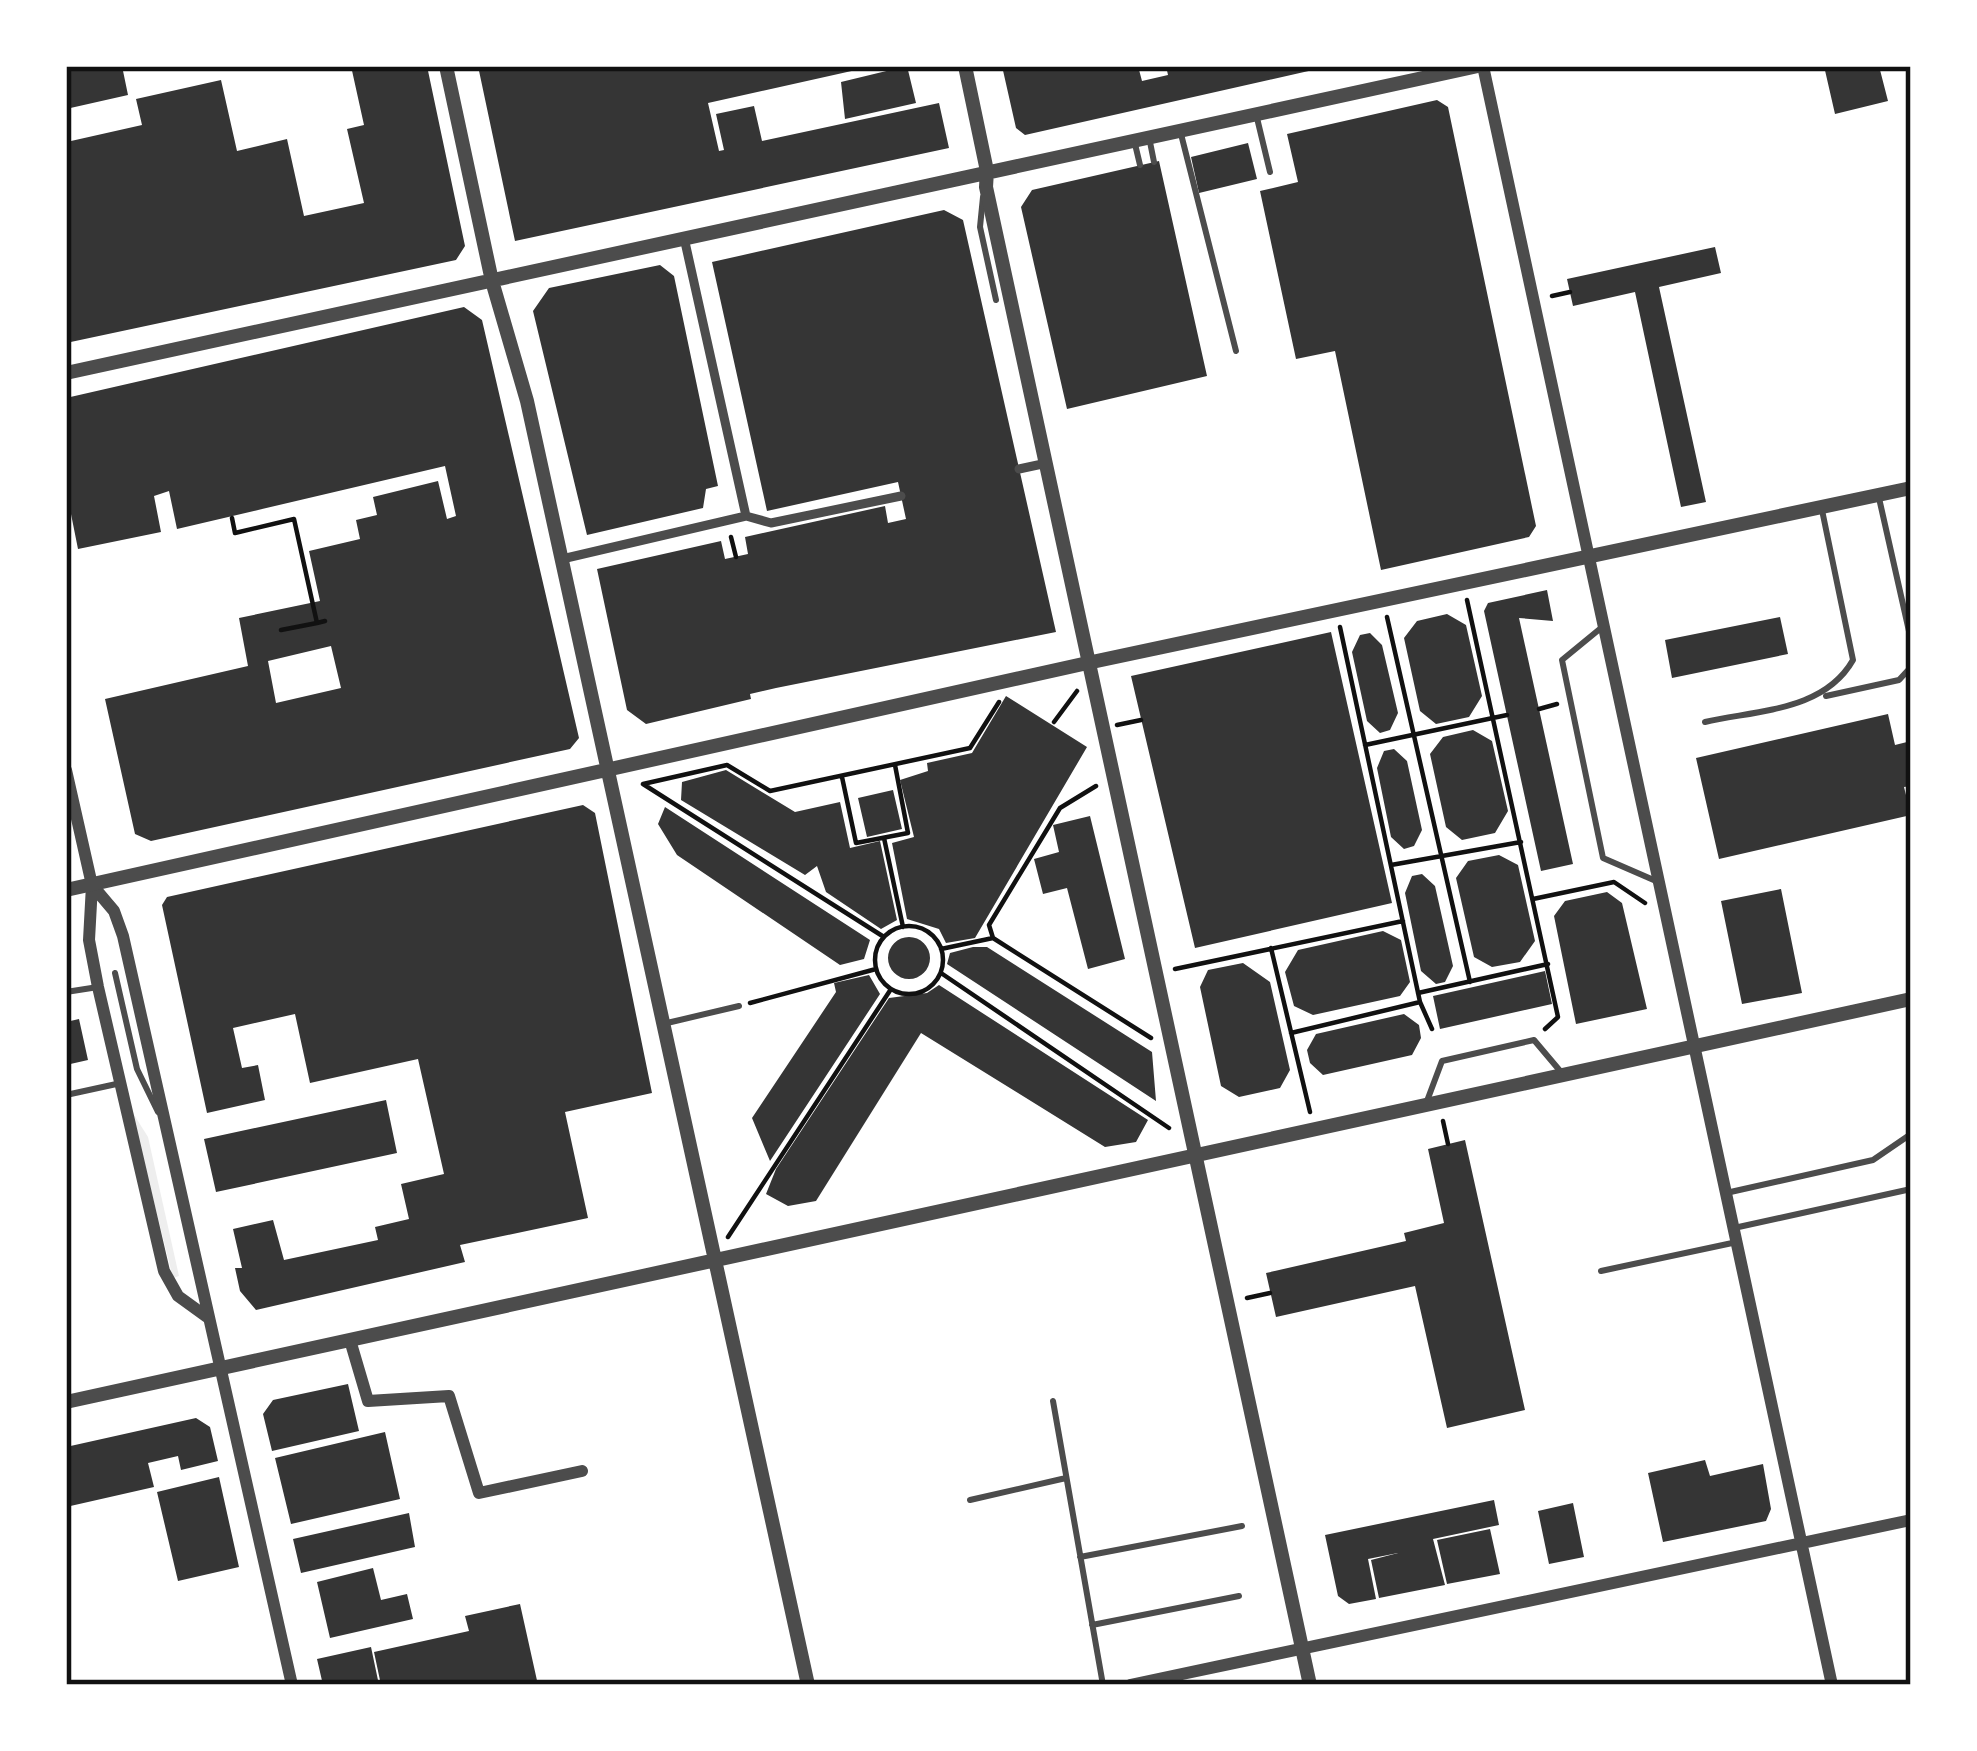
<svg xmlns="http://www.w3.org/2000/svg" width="1977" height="1751" viewBox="0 0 1977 1751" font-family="Arial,sans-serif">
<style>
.green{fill:#eee}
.building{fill:#353535;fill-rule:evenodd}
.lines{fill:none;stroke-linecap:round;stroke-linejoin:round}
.path{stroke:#111;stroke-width:4.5}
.service{stroke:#4c4c4c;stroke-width:6}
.pedestrian{stroke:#4c4c4c;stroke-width:9}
.minor{stroke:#4c4c4c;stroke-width:12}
.tertiary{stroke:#4c4c4c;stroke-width:14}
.neatline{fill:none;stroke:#111;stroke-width:4.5}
</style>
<rect width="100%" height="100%" fill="#fff"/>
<!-- green -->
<path class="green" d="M131 1110 148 1137 179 1276 173 1278Z"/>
<!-- building -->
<path class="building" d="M66 66H122L128 95 66 109Z
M351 66H427L465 246 456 260 66 343V125L71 141 142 125 136 99 221 80 237 151 287 139 304 216 364 203 347 129 364 125Z
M478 66H874L708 103 719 151 724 150 716 114 754 106 762 141 939 103 949 148 515 241Z
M907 66 916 103 845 119 841 82Z
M1002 66H1138L1142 81 1168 75 1166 66 1313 70 1025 135 1016 128Z
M1824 66H1879L1888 101 1835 114Z
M1437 100 1448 107 1536 526 1529 537 1381 570 1335 351 1296 359 1260 191 1298 182 1287 134Z
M1248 143 1257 179 1199 193 1191 157Z
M1159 161 1207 376 1067 409 1021 207 1032 190Z
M944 210 963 220 1056 632 776 688 750 694 751 699 646 724 627 710 597 569 721 541 725 559 748 554 745 537 885 506 888 523 906 519 898 482 767 511 712 262Z
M1715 247 1721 273 1659 287 1706 502 1681 507 1635 292 1573 306 1567 279Z
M660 265 674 276 718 486 706 489 703 508 587 535 533 311 549 288Z
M464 307 482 320 579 738 570 749 151 841 135 834 105 699 248 666 239 618 320 601 309 551 360 539 356 520 377 515 373 497 438 481 447 519 456 516 445 466 177 529 169 491 154 496 161 532 78 549 66 489V398ZM331 646 341 688 276 703 268 661Z
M1547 590 1553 621 1519 618 1573 864 1541 871 1484 611 1488 603Z
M1447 614 1466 625 1482 696 1469 717 1436 724 1420 711 1404 638 1417 621Z
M1780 617 1788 654 1672 678 1665 640Z
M1331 632 1392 903 1195 948 1131 676Z
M1370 633 1382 645 1398 713 1390 730 1380 733 1367 721 1352 652 1360 635Z
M1006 696 1087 747 975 938 946 943 939 929 907 919 892 843 914 837 900 780 928 771 927 763 972 753Z
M1888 714 1895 745 1911 741V786L1904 787 1911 815 1719 859 1696 758Z
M1473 730 1492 741 1508 811 1495 833 1462 840 1446 827 1430 754 1443 737Z
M1394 749 1407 761 1422 830 1414 846 1404 849 1391 837 1377 768 1384 751Z
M726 770 795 812 840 802 850 848 880 841 897 920 881 929 826 892 817 866 805 875 681 800 682 782Z
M893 790 902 829 867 837 858 798Z
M583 805 595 813 652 1093 565 1112 588 1218 460 1245 465 1262 256 1310 240 1291 235 1268H242L233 1229 273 1220 284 1260 378 1240 375 1227 409 1219 401 1184 444 1174 418 1059 310 1083 295 1014 233 1028 242 1068 258 1065 265 1100 207 1113 162 905 167 897Z
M665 807 870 940 864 959 840 965 677 855 658 824Z
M1090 816 1125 959 1088 969 1067 888 1043 894 1034 859 1059 852 1053 825Z
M1499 855 1518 865 1535 941 1520 962 1492 967 1474 957 1456 878 1468 861Z
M1422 874 1435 886 1453 966 1445 982 1436 984 1421 971 1405 893 1412 876Z
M1781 889 1802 993 1742 1004 1721 901Z
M1607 892 1622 903 1647 1009 1576 1024 1554 916 1565 901Z
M1383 931 1401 940 1410 982 1400 996 1313 1015 1294 1006 1285 972 1298 950Z
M888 958a21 21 0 1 1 42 0a21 21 0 1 1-42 0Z
M973 947H987L1152 1052 1156 1101 947 964 950 953Z
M1243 963 1270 982 1290 1070 1280 1088 1239 1097 1221 1086 1200 987 1208 970Z
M1545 971 1552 1004 1440 1029 1433 996Z
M869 975 880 994 770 1161 752 1118 836 992 834 983Z
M939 985 1148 1120 1136 1142 1105 1147 921 1033 816 1201 788 1206 766 1194 776 1169 889 998 927 993Z
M1404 1014 1419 1025 1421 1038 1412 1055 1323 1075 1310 1063 1307 1050 1316 1034Z
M79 1019 88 1060 66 1065V1022Z
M386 1100 397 1153 216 1192 204 1139Z
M1465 1140 1525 1410 1447 1428 1415 1286 1276 1317 1266 1273 1406 1241 1404 1233 1444 1223 1428 1149Z
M348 1384 359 1431 272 1451 263 1414 273 1400Z
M196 1418 210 1427 218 1461 181 1470 178 1456 148 1463 154 1487 66 1507V1447Z
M385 1432 400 1499 291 1524 275 1458Z
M1705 1460 1710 1476 1763 1464 1771 1509 1766 1521 1663 1542 1648 1473Z
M219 1477 239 1567 178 1581 157 1492Z
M1494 1500 1499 1525 1433 1539 1445 1585 1379 1598 1371 1560 1398 1553 1368 1559 1376 1599 1349 1604 1338 1596 1325 1535Z
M1573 1503 1584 1557 1549 1564 1538 1511Z
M409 1513 415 1547 301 1573 293 1539Z
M1490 1529 1500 1574 1447 1584 1437 1540Z
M373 1568 381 1600 407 1594 413 1619 330 1638 317 1582Z
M520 1604 538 1685H381L374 1652 469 1631 465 1616Z
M371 1647 379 1685H323L317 1659Z"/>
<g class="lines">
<!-- path -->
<path class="path" d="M1552 296 1570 292
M232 518 235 533 294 519 317 623 325 621
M731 537 736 557
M1467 600 1558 1017 1545 1029
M1387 617 1470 982
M1340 627 1420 1002 1432 1029
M281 630 317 623
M1539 709 1557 704
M1054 722 1077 691
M1117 725 1141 720
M1365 745 1507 715
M842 777 856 843 908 833 895 765
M643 784 727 765 770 791 970 748 999 702
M643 784 884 937
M884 838 903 927
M1391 865 1521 842
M1533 899 1614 882 1645 903
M875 960a34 34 0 1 1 68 0a34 34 0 1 1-68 0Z
M993 938 989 925 1060 808 1096 786
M1271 948 1310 1112
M941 949 993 938 1151 1038
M1175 969 1403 921
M941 973 1169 1128
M1418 993 1548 964
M750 1003 876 969
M1291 1033 1420 1002
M1443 1121 1448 1144
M728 1237 891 989
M1247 1298 1270 1293"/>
<!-- service -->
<path class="service" d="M1257 118 1270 172
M1181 134 1236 351
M1150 142 1154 162
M1135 144 1140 165
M983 197 980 227 996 300
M1879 498 1911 640
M1601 628 1562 660 1603 858 1656 881
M1826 696 1899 680 1911 667
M1705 722C1758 710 1824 711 1853 660L1822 510
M115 973 137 1069 158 1112
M66 992 98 987
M667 1023 739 1006
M66 1095 121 1083
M1427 1101 1442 1061 1534 1040 1561 1072
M1726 1193 1873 1160 1911 1134
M1734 1228 1911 1189
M1601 1271 1737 1242
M1053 1401 1103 1685
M970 1500 1066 1478
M1080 1557 1242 1526
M1092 1625 1239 1596"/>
<!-- pedestrian -->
<path class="pedestrian" d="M1019 469 1047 463
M746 516 771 523 901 496
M562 559 746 516 685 242"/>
<!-- minor -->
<path class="minor" d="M1483 66 1832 1685
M66 770 92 885 89 940 98 987 164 1271 178 1296 207 1317
M92 885 114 911 123 936 292 1685
M350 1340 368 1401 449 1396 479 1493 582 1471
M1130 1685 1911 1520"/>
<!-- tertiary -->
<path class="tertiary" d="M446 66 492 281 527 401 808 1685
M965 66 987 171 986 187 1310 1685
M66 373 1478 66
M66 890 1092 662 1911 488
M66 1402 1911 999"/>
</g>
<!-- border -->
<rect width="1977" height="1751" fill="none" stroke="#ffffff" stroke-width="138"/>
<rect x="69" y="69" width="1839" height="1613" class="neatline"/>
</svg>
